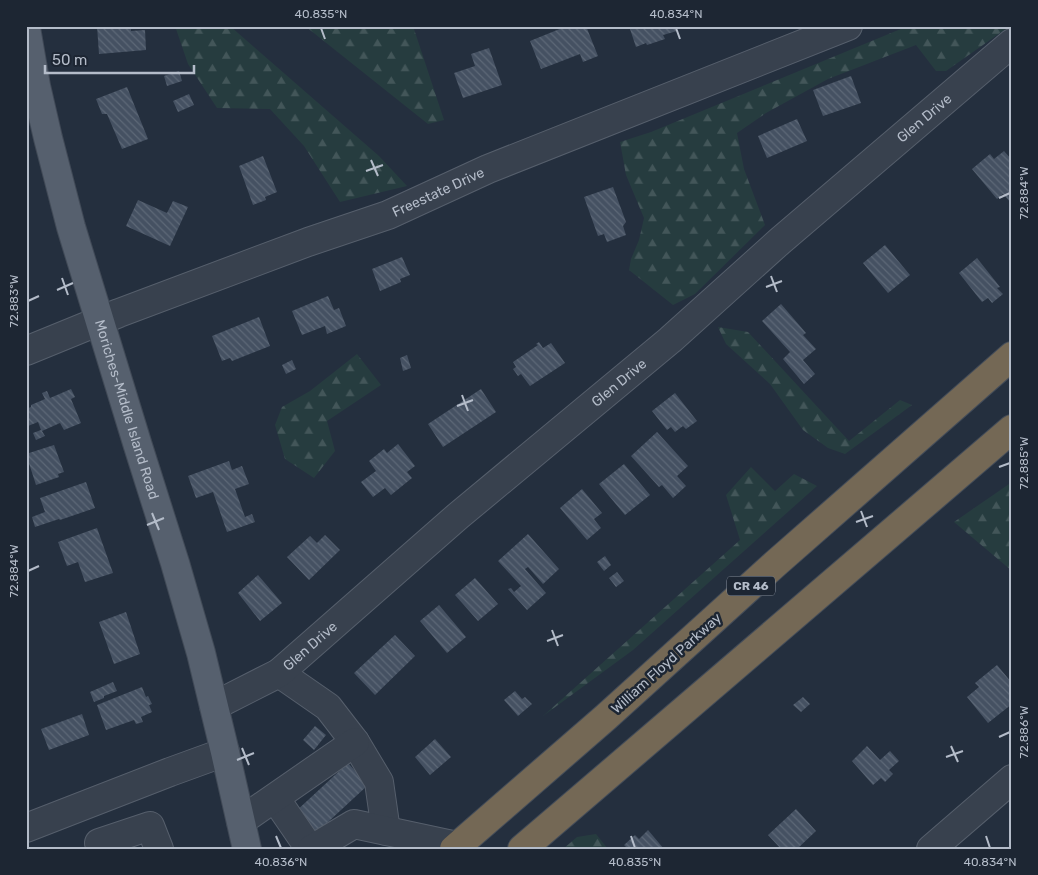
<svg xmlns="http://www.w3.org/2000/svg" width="1038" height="875" viewBox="0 0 1038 875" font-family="Rubik,sans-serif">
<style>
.forest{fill:url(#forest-firs)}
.building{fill:url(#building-back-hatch)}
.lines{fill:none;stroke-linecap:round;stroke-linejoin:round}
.minor-casing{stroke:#565f6c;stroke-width:30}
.major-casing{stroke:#414a57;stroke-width:30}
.highway-casing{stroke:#434c59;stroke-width:30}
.minor{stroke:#38414e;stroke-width:28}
.major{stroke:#56606e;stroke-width:28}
.highway{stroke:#746855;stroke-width:28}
.ticks{fill:none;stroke:#b4bcc9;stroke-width:2}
.labels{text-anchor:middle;stroke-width:5;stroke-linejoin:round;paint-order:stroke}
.shield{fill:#1d2633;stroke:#878f9c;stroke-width:1}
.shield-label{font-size:12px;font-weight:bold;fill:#b4bcc9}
.street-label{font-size:14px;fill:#b4bcc9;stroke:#1d2633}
.neatline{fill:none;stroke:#b4bcc9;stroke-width:2}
.ticks-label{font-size:12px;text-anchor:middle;fill:#b4bcc9}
</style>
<defs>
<pattern id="forest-firs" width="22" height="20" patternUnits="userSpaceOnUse" patternTransform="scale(1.25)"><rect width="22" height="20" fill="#263c3f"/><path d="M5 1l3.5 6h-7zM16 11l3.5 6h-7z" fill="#435659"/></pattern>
<pattern id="building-back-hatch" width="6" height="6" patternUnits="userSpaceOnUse" patternTransform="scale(1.25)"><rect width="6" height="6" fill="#455162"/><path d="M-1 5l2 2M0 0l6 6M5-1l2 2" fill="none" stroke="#5d6877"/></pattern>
</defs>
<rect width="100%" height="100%" fill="#242f3e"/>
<!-- forest -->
<path class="forest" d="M175 26H230L379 156 407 186 340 202 304 146 270 109 217 108 188 64Z
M305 26H413L444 120 428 124Z
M908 26H1010L946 71H936L916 45 828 79 766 113 737 133 744 169 765 225 695 294 673 305 629 270 631 259 639 240 644 218 626 175 620 142 651 132Z
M718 327 748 332 849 441 900 400 912 405 845 454 828 448 803 430 770 384 726 344Z
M357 354 381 385 327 421 335 451 314 478 285 459 275 425 282 407 310 391Z
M751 467 775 491 794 474 817 486 633 650 543 716 740 540 726 495Z
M1012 482V571L954 522Z
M596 834 608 849H563L577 837Z"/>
<!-- building -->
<path class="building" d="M97 26H131V31L145 30 146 50 99 54Z
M567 26H586L598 56 583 62 580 54 541 69 530 41Z
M629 26H675L677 31 663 35 665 39 647 45 646 43 636 47Z
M489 48 502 85 463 98 454 73 475 66 471 54Z
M179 71 182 81 167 86 164 76Z
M851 76 861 103 823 116 813 90Z
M127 87 148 139 122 149 107 114H102L96 99Z
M189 94 194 105 178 112 173 101Z
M797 119 807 141 767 158 758 136Z
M1004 151 1012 160V204L1003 194 997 199 972 169 990 154 994 159Z
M263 156 277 192 265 197 266 200 253 205 239 166Z
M613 187 626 222 623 226 626 235 607 242 604 234 598 236 584 197Z
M138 200 167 213 173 201 188 207 170 246 126 226Z
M885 245 910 275 888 293 863 263Z
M402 257 410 275 400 279 401 282 380 291 372 269Z
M977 258 1000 287 997 288 1003 294 992 303 988 298 982 302 959 273Z
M328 296 334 310 339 308 346 326 327 334 325 326 302 335 292 311Z
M781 304 806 333 803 335 816 349 803 360 815 374 804 384 783 359 790 352 762 321Z
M259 317 270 346 232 361 230 358 222 361 212 336Z
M539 342 543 348 551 343 565 363 530 386 521 374 518 376 513 369 516 367 513 362 538 345 536 344Z
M407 355 411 368 403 371 400 358Z
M292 360 296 369 286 374 282 365Z
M71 389 75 397 71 399 81 423 64 430 60 423 42 431 45 436 36 440 33 433 41 430 38 422 28 426 26 423V409L31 407V405L45 399 42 393 47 391 50 398Z
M481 389 496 412 443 447 428 424Z
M675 393 697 421 686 429 683 426 675 432 671 427 667 430 652 411Z
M657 432 688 466 677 476 686 486 673 498 662 485 659 487 631 456Z
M398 444 415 466 407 472 412 478 391 495 385 488 373 497 361 482 376 471 369 461 384 449 387 453Z
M54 445 64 472 58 474 59 477 36 485 26 454Z
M229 461 232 470 242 466 249 484 235 489 245 517 252 514 255 522 227 532 213 492 196 498 188 476Z
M624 464 650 495 625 515 599 484Z
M86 482 95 508 60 520 59 519 35 527 32 517 45 512 40 498Z
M582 489 602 513 594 519 601 528 587 540 560 508Z
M97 528 113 573 85 582 78 562 67 566 58 542Z
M528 534 559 569 543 584 528 567 525 569 546 593 527 610 508 589 511 588 514 592 521 586 498 561Z
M325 535 340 550 309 580 287 557 310 536 317 543Z
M605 556 611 565 604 571 597 562Z
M617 572 624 581 616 587 609 578Z
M258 575 282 603 260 621 238 593Z
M475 578 498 604 478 621 455 595Z
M439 605 466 637 447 653 420 621Z
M126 612 140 654 114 664 99 622Z
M395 635 415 656 375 695 354 673Z
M997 665 1012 683V704L988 723 967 697 979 687 975 683Z
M113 682 117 691 104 696V698L94 702 90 692Z
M142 687 146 697 148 696 152 704 149 705 152 712 141 717 143 722 136 724 134 720 106 730 97 705Z
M515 691 522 699 525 697 532 704 518 716 504 700Z
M803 697 810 704 801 712 793 705Z
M82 714 89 735 49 750 41 729Z
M315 726 326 735 314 750 303 740Z
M435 739 451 757 430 775 415 757Z
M867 746 880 760 890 751 899 761 889 770 893 774 885 782 881 778 873 785 852 761Z
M348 763 368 785 314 835 294 813Z
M796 809 816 831 797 849H781L768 835Z
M648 830 664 849H628L624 845 635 835 639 839Z"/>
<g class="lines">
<!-- minor casing -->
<g class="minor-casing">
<g id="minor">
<path id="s1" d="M26 351 119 313 308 242 388 215 488 169 848 26"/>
<path d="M279 673 328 707 355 742 379 782 386 831"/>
<path id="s2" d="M214 706 279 673 458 516 670 340 780 241 1012 43"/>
<path d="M275 798 310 849"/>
<path d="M241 821 355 742"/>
<path d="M26 828 170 772 225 752"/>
<path d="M99 843 150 826 159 849"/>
<path d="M312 849 354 824 457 846"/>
<path d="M931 849 1012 779"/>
</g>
</g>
<!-- major casing -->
<g class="major-casing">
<g id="major">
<path id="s3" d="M26 28 36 86 48 138 71 227 138 446 175 563 201 653 225 752 247 849"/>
</g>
</g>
<!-- highway casing -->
<g class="highway-casing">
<path id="highway" d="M454 849 606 717 775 564 1012 356
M522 849 1012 429"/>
</g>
<!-- minor -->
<use href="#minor" class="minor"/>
<!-- major -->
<use href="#major" class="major"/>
<!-- highway -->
<use href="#highway" class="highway"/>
</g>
<!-- ticks -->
<path class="ticks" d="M321 28 325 39M676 28 680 39M371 160 378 176M366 171 383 165M999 198 1010 193M771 276 777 292M62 278 68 295M766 287 782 281M57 290 73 283M28 301 39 296M462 395 468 411M457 406 473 400M999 467 1010 463M861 511 867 527M152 513 159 530M856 522 873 516M147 525 164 518M28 571 39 566M552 630 558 646M547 641 563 635M999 737 1010 732M951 746 958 762M242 748 249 765M946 757 963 751M237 760 254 753M276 836 281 848M631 836 635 848M986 836 990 848"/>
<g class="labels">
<!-- shield labels -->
<rect class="shield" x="727" y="576.5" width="48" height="19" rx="4"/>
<g class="shield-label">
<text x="751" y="590">CR 46</text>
</g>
<!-- street labels -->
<g class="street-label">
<text dy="5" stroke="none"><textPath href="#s2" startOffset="924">Glen Drive</textPath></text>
<text dy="5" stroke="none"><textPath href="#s1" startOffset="442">Freestate Drive</textPath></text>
<text dy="5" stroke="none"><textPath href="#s2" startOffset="520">Glen Drive</textPath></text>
<text dy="5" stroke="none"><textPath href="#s3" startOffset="395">Moriches-Middle Island Road</textPath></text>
<text dy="5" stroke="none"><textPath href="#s2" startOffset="114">Glen Drive</textPath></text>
<text transform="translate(666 663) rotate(-42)" y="5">William Floyd Parkway</text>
</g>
</g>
<!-- border -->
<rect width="1038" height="875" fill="none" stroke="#1d2633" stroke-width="55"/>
<!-- scale -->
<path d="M45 65v8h149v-8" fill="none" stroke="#b4bcc9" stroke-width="2.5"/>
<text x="52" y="65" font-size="15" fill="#b4bcc9" stroke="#1d2633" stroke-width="4" paint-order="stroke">50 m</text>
<rect x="28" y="28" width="982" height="820" class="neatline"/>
<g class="ticks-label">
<text x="321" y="18">40.835°N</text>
<text x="676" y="18">40.834°N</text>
<text transform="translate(1024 193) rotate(-90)" y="4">72.884°W</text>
<text transform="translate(14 301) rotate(-90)" y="4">72.883°W</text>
<text transform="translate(1024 463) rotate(-90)" y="4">72.885°W</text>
<text transform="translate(14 571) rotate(-90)" y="4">72.884°W</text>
<text transform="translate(1024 732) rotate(-90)" y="4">72.886°W</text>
<text x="281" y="866">40.836°N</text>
<text x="635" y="866">40.835°N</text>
<text x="990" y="866">40.834°N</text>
</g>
</svg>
